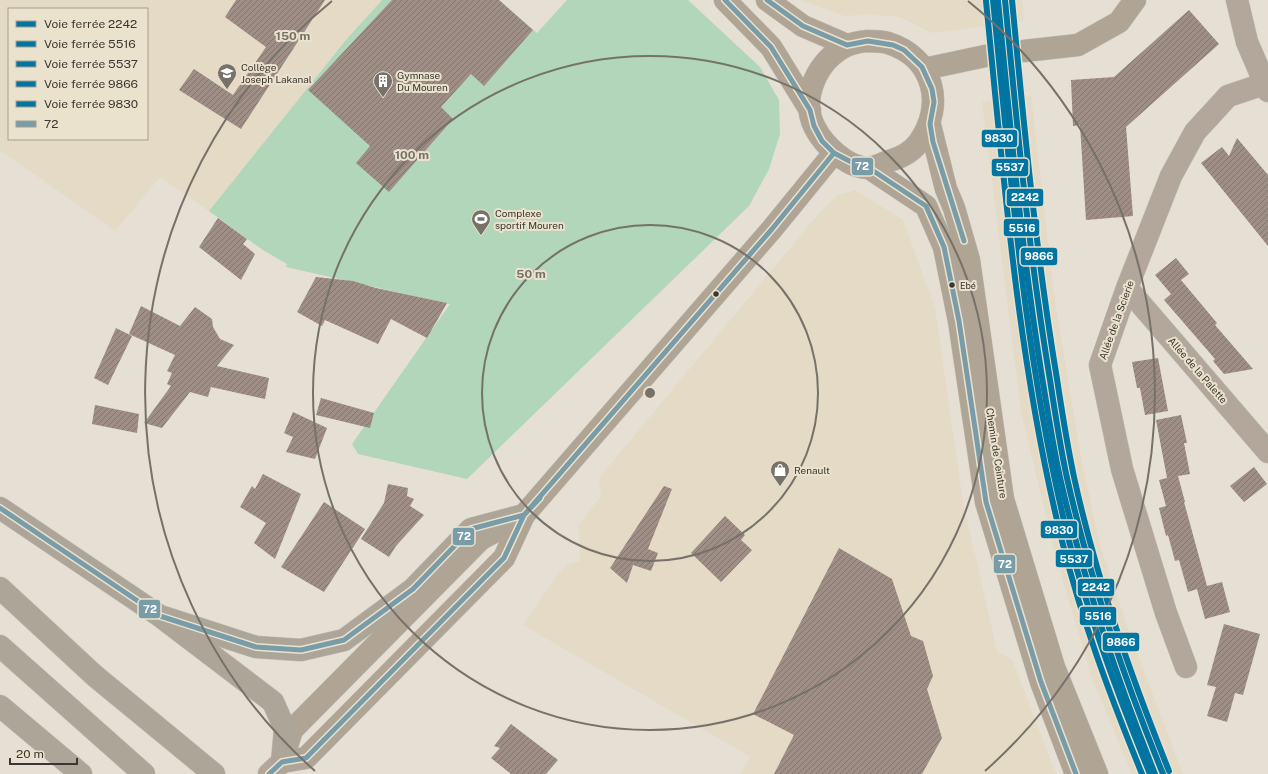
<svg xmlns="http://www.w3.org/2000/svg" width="1268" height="774" viewBox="0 0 1268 774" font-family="'Public Sans',sans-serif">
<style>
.built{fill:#e4dac6;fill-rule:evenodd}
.green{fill:#b1d6ba}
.building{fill:url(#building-hatch)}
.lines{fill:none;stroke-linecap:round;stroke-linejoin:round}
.secondary-tunnel{stroke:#c3bdb3;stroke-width:22;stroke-dasharray:22 11;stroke-linecap:butt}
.minor-casing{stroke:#c1bdb5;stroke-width:23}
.secondary-casing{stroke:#c1bdb5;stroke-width:23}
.primary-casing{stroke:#c1bdb5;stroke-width:23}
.motorway-casing{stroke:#c1bdb5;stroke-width:23}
.minor{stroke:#b2a79a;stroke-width:22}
.secondary{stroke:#b0a495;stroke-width:22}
.primary{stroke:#b2a798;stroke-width:22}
.motorway{stroke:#aea599;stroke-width:22}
.bus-1-casing{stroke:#ebe2ce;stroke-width:8}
.bus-1{stroke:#799ca9;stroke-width:5}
.rail-1-casing{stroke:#ebe2ce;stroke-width:9}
.rail-2-casing{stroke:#ebe2ce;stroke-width:9}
.rail-3-casing{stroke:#ebe2ce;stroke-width:9}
.rail-4-casing{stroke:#ebe2ce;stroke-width:9}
.rail-5-casing{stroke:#ebe2ce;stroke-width:9}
.rail-1{stroke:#0075a1;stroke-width:6}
.rail-2{stroke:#0075a1;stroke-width:6}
.rail-3{stroke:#0075a1;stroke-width:6}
.rail-4{stroke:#0075a1;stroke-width:6}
.rail-5{stroke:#0075a1;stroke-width:6}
.ring{fill:none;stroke:#767269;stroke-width:2}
.bus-dot{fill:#3b3730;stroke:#ebe2ce;stroke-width:1.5}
.labels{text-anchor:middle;stroke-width:4;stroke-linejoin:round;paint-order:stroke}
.bus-label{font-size:9px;fill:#3b3730;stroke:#ebe2ce;text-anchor:start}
.poi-label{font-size:10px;fill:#3b3730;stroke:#ebe2ce;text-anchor:start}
.street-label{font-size:10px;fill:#3b3730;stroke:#ebe2ce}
.centre{fill:#767269;stroke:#ebe2ce;stroke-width:2}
.ring-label{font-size:12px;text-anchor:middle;font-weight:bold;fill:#767269;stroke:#ebe2ce;stroke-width:4;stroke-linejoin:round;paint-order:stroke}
.line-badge{stroke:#ebe2ce;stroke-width:1.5}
.badge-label{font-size:11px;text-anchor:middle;font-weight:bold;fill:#fff}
</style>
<defs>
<pattern id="building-hatch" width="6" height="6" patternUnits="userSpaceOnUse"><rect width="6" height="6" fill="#9e8e86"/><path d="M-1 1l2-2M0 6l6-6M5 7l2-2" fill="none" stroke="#82756e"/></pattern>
</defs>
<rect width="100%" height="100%" fill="#e5dfd4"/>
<!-- built -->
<path class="built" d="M0 0H382L346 40 209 211 160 177 115 231 0 150ZM9 9H147V139H9Z
M800 0H1022L1024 21 932 33 900 17 868 14 845 16Z
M1031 96 1055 301 1081 458 1099 542 1131 637 1183 774H1132L1091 675 1055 554 1021 411 982 102Z
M855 190 903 220 935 308 963 503 997 651 1012 660 1056 774H740L751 757 523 625 559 573 568 564 580 561 579 524 601 496 599 478 816 217 836 196Z"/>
<!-- green -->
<path class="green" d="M382 0H499L537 33 567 0H688L760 67 779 100 780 134 769 169 749 206 467 479 358 454 352 444 450 304 286 267 287 264 263 250 209 211 346 40Z"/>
<!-- building -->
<path class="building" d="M236 0H325L241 129 179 90 194 69 233 95 266 47 225 17Z
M392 0H499L533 30 484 86 471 74 441 107 453 119 389 192 356 163 370 146 308 90Z
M1189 10 1219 44 1126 127 1133 216 1086 220 1080 125 1073 126 1071 80 1114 77Z
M1237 138 1268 175V246L1201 163 1222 147 1229 156Z
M218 218 247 239 243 244 255 254 241 280 199 247Z
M1176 258 1189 274 1181 280 1217 323 1215 325 1253 369 1224 374 1213 361 1215 359 1164 300 1171 294 1155 275Z
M316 277 353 281 376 288 447 303 427 338 391 319 378 344 325 320 322 326 297 312Z
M141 306 180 326 195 307 212 319 213 327 220 339 234 345 217 366 269 378 265 399 211 387 208 397 190 392 162 428 144 423 171 386 167 384 172 373 167 371 175 355 129 334Z
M116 328 132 336 108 385 94 378Z
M1158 358 1168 411 1145 415 1140 388H1137L1132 362Z
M321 398 374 413 370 428 316 415Z
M95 405 139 414 137 433 92 424Z
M293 412 327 428 315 459 286 452 293 437 284 433Z
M1181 415 1187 443H1184L1190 474 1178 476 1185 502H1184L1207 586 1222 582 1230 612 1205 619 1197 589 1188 592 1179 560 1175 561 1168 535 1166 536 1159 508 1166 506 1159 480 1167 478 1156 420Z
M1254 467 1267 484 1244 502 1230 486Z
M263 474 301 494 275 559 254 543 266 523 240 507 252 486 255 489Z
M388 484 408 488 407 496 414 499 410 506 424 515 396 546 389 557 361 539 384 503Z
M664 486 672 489 648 549 658 553 651 571 633 565 627 583 610 568Z
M324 502 365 529 324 592 281 567Z
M725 516 745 535 741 540 752 550 721 582 691 553Z
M839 548 892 579 911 636 923 641 933 676 927 689 942 738 922 774H774L794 735 753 714Z
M1224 624 1260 634 1243 695 1235 693 1227 722 1207 716 1216 687 1207 685Z
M511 724 558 760 546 774H511L491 758 500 748 494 746Z"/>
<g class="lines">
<!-- secondary-tunnel -->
<path class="secondary-tunnel" d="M990 55 1024 51"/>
<!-- minor casing -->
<g class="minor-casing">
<path id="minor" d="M1237 0 1247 42 1268 91
M1127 288 1268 452
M1186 667 1166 613 1122 469 1100 365 1127 288 1171 176 1195 132 1228 96 1264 84"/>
</g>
<!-- secondary casing -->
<g class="secondary-casing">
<path id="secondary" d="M725 0 771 47 810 110
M767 0 803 26 847 45
M866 41C873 41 881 41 888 43 933 57 946 104 919 142 912 152 900 158 889 161 883 163 875 167 869 168 847 168 824 145 815 128 799 98 818 60 846 46 852 43 860 42 866 41Z
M1024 51 1078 45 1119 22 1135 0
M924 69 990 55
M930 125 946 189 954 208 969 260 1003 499 1054 667 1097 774
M869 168 926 206 944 247 959 321 986 502 1041 682 1076 774
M513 522 481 539 292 730 282 762 306 758 504 558 524 515 772 229 834 153"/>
</g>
<!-- primary casing -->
<g class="primary-casing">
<path id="primary" d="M269 774 282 762"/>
</g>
<!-- motorway casing -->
<g class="motorway-casing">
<path id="motorway" d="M0 508 160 616 273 702 285 729 282 762
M0 588 95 676 214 774
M160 616 256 647 301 650 344 640 413 589 471 529 524 515
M0 646 144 774
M0 706 81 774"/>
</g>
<!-- minor -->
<use href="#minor" class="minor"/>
<!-- secondary -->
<use href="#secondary" class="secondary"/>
<!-- primary -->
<use href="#primary" class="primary"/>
<!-- motorway -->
<use href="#motorway" class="motorway"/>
<!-- bus-1 casing -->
<g class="bus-1-casing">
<path id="bus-1" d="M725 0 771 47 810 110 814 126 822 141 834 153 857 165 869 168 926 206 944 247 959 321 986 502 1041 682 1076 774
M767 0 803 26 847 45
M847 45 868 41 893 45 904 50 922 67 932 89 934 102 930 124 933 142 964 241
M0 508 160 616 256 647 301 650 344 640 413 589 471 529 524 515 772 229 834 153
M269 774 282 762 306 758 504 558 524 515 540 498"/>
</g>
<!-- bus-1 -->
<use href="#bus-1" class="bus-1"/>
<!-- rail-1 casing -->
<g class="rail-1-casing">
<path id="rail-1" d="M1005 0C1017 127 1029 254 1050 380 1055 413 1060 446 1067 478 1090 580 1124 678 1163 774"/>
</g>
<!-- rail-2 casing -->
<g class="rail-2-casing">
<path id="rail-2" d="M998 1C1010 126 1022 252 1042 377 1048 412 1053 448 1061 482 1084 582 1117 679 1155 774"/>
</g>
<!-- rail-3 casing -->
<g class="rail-3-casing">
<path id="rail-3" d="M993 0C1011 179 1025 366 1069 541 1090 621 1119 698 1150 774"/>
</g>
<!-- rail-4 casing -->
<g class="rail-4-casing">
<path id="rail-4" d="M1012 0C1024 127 1036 253 1057 379 1062 412 1067 444 1074 477 1096 578 1131 676 1169 771"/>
</g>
<!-- rail-5 casing -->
<g class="rail-5-casing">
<path id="rail-5" d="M986 1C1004 181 1018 364 1062 541 1082 621 1111 698 1142 774"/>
</g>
<!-- rail-1 -->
<use href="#rail-1" class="rail-1"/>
<!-- rail-2 -->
<use href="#rail-2" class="rail-2"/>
<!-- rail-3 -->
<use href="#rail-3" class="rail-3"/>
<!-- rail-4 -->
<use href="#rail-4" class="rail-4"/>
<!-- rail-5 -->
<use href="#rail-5" class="rail-5"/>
</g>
<!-- distance rings -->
<g class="ring">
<circle cx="650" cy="393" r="168"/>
<circle cx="650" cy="393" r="337"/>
<path d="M315 771A505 505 0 0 1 332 1M968 1A505 505 0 0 1 985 771"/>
</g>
<!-- icons -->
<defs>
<g id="school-pin" transform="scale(1)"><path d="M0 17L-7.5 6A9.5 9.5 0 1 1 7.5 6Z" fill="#767269" stroke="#ebe2ce"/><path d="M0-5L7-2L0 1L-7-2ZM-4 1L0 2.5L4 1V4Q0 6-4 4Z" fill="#fff"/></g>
<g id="building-pin" transform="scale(1)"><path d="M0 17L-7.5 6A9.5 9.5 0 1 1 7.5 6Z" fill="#767269" stroke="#ebe2ce"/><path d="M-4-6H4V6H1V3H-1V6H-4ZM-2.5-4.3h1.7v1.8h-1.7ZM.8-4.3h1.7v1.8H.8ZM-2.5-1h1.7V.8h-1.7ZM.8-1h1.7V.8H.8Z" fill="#fff"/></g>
<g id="stadium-pin" transform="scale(1)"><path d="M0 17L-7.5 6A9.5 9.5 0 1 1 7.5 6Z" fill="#767269" stroke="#ebe2ce"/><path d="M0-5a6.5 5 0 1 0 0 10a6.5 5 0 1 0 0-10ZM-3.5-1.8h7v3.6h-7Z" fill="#fff"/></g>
<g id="shop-pin" transform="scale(1)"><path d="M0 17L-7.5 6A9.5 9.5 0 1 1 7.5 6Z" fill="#767269" stroke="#ebe2ce"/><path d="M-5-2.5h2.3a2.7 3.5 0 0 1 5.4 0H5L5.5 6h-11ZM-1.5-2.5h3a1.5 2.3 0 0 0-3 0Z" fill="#fff"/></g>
</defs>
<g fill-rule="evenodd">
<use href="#school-pin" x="227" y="73"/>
<use href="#building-pin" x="383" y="81"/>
<use href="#stadium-pin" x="481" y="219"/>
<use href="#shop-pin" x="780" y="470"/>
</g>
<!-- markers -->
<g class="bus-dot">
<circle cx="952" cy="285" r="3.5"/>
<circle cx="716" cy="294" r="3.5"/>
</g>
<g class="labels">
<!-- bus labels -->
<g class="bus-label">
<text x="960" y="289">Ebé</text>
</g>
<!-- poi labels -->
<g class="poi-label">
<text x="241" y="71">Collège<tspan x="241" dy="12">Joseph Lakanal</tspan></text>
<text x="397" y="79">Gymnase<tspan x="397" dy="12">Du Mouren</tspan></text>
<text x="495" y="217">Complexe<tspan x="495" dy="12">sportif Mouren</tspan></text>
<text x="794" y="474">Renault</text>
</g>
<!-- street labels -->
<g class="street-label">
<text transform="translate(1116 320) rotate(-70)" y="4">Allée de la Scierie</text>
<text transform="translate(1198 370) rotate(49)" y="4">Allée de la Palette</text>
<text transform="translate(997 453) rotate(81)" y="4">Chemin de Ceinture</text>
</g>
</g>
<circle cx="650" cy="393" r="6" class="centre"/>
<g class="ring-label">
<text x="293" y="40">150 m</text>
<text x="412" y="159">100 m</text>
<text x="531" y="278">50 m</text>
</g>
<g class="line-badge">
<rect x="981" y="129" width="37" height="19" rx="4" fill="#0075a1"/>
<rect x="851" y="157" width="23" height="19" rx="4" fill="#799ca9"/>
<rect x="991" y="158" width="38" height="19" rx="4" fill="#0075a1"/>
<rect x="1006" y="188" width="38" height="19" rx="4" fill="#0075a1"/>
<rect x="1003" y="218" width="37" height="19" rx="4" fill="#0075a1"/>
<rect x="1020" y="247" width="38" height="19" rx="4" fill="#0075a1"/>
<rect x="1040" y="520" width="38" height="19" rx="4" fill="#0075a1"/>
<rect x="452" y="527" width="23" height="19" rx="4" fill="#799ca9"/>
<rect x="1055" y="549" width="38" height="19" rx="4" fill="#0075a1"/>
<rect x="993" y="554" width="23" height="20" rx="4" fill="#799ca9"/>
<rect x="1077" y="578" width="38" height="19" rx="4" fill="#0075a1"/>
<rect x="138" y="599" width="23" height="20" rx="4" fill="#799ca9"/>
<rect x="1079" y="606" width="38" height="20" rx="4" fill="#0075a1"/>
<rect x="1102" y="632" width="38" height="20" rx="4" fill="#0075a1"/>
</g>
<g class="badge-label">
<text x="999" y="142">9830</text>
<text x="862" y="170">72</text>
<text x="1010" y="171">5537</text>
<text x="1025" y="201">2242</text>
<text x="1022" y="232">5516</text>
<text x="1039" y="260">9866</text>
<text x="1059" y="534">9830</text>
<text x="464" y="540">72</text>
<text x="1074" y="563">5537</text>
<text x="1005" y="568">72</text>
<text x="1096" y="591">2242</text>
<text x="150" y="613">72</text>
<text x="1098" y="620">5516</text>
<text x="1121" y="646">9866</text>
</g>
<!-- legend -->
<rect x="8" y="8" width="140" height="132" fill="#ebe2ce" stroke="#a59e8f"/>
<rect x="16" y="21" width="20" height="6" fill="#0075a1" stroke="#a59e8f"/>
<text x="44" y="28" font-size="12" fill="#3b3730">Voie ferrée 2242</text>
<rect x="16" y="41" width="20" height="6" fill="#0075a1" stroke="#a59e8f"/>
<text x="44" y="48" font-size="12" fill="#3b3730">Voie ferrée 5516</text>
<rect x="16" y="61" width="20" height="6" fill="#0075a1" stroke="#a59e8f"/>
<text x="44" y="68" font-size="12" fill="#3b3730">Voie ferrée 5537</text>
<rect x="16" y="81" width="20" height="6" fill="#0075a1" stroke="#a59e8f"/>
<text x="44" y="88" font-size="12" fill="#3b3730">Voie ferrée 9866</text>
<rect x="16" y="101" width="20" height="6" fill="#0075a1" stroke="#a59e8f"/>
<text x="44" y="108" font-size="12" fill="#3b3730">Voie ferrée 9830</text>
<rect x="16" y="121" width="20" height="6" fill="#799ca9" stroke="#a59e8f"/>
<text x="44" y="128" font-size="12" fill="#3b3730">72</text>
<!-- scale -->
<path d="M10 758v6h67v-6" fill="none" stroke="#3b3730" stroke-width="2"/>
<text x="16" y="758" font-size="12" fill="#3b3730" stroke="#ebe2ce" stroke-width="3" paint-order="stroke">20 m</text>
</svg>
